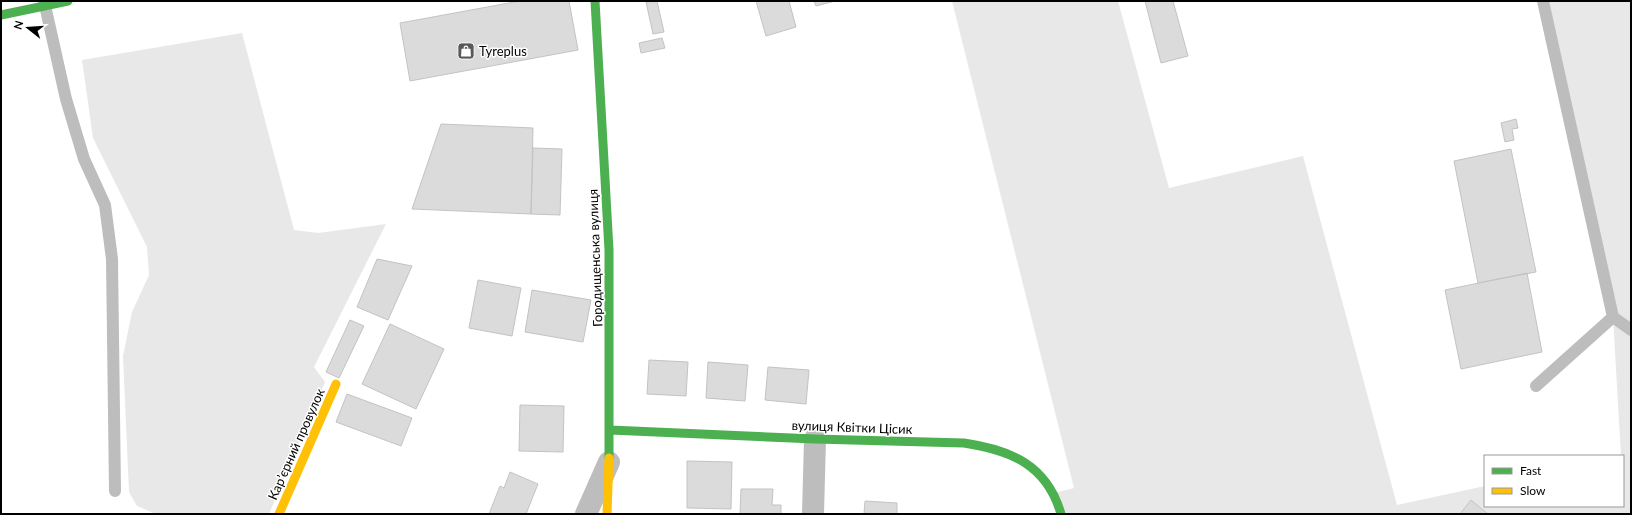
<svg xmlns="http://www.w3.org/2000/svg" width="1632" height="515" viewBox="0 0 1632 515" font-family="Lato,sans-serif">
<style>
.green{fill:#e8e8e8}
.building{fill:#dbdbdb;stroke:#c3c3c3}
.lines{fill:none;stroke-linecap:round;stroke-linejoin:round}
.lane{stroke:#bdbdbd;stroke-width:12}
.street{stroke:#bdbdbd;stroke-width:22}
.fast{stroke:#4caf50;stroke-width:9}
.slow{stroke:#ffc107;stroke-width:9}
.labels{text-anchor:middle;stroke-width:3;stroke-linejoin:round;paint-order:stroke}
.poi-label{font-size:13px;fill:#000;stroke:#fff;text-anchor:start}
.street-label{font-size:13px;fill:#000;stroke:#fff}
</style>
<rect width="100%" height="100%" fill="#fff"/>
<!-- green -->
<path class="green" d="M952 1H1118L1169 188 1303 156 1397 505 1485 486V506H1623V456H1621L1613 317 1543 1H1631V514H1061L1054 493 1074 488Z
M242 33 294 230 318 233 386 224 314 367 325 382 269 514H156L137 506 129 492 123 356 132 312 149 275 147 247 93 138 82 60Z"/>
<!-- building -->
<path class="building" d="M520 1H569L578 50 410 81 400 23Z
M657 1 664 32 653 34 646 2Z
M756 1H789L796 27 766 36Z
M814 1H835L816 6Z
M1145 1H1173L1188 56 1161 63Z
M662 38 665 48 641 53 639 43Z
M1516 119 1518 128 1512 129 1514 140 1505 142 1501 123Z
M441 124 533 128 531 214 412 209Z
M533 148 562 149 560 215 531 214Z
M1511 149 1536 272 1478 283 1454 161Z
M377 259 412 266 388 320 357 307Z
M1527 273 1542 352 1461 369 1445 290Z
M478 280 521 288 512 336 469 328Z
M532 290 591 300 583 342 525 332Z
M350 320 364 326 339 378 326 372Z
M390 324 444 349 416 409 362 384Z
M649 360 688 362 686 396 647 394Z
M708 362 748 365 745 401 706 398Z
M768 367 809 370 806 404 765 400Z
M347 394 412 418 401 446 336 422Z
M520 405 564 406 563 452 519 451Z
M687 461 732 462 731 509 687 508Z
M510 472 538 484 526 514H489L500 486 504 488Z
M741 489H773L772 505H781V514H740Z
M1471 500 1488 514H1460Z
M865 501 897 503V514H864Z"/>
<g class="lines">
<!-- lane -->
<path class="lane" d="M44 1 66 99 84 159 105 205 112 259 115 491
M1543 1 1613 317
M1536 386 1613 317 1631 330"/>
<!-- street -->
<path class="street" d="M586 514 609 462
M813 514 815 439"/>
<!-- fast -->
<path class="fast" d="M595 1 609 250V458
M1 15 68 1
M610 430 815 439 964 443C1011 450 1047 465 1061 514"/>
<!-- slow -->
<path class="slow" d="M279 514 336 384
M607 514 609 458"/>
</g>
<!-- icons -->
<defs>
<g id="shop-square" transform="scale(0.9)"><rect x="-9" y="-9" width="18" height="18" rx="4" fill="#595959" stroke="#fff"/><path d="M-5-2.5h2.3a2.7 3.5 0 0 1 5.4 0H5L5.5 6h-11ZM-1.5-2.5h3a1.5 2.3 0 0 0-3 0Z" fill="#fff"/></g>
</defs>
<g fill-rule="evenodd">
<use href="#shop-square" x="466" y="51"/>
</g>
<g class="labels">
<!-- poi labels -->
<g class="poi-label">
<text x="479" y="56">Tyreplus</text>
</g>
<!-- street labels -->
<g class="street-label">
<text transform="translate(595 258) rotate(-92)" y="5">Городищенська вулиця</text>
<text transform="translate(852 427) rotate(2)" y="5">вулиця Квітки Цісик</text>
<text transform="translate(296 444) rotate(-66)" y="5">Карʼєрний провулок</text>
</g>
</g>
<!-- border -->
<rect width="1632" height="515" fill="none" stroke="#000000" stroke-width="4"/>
<!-- legend -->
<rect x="1484" y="455" width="140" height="52" fill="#ffffff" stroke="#999999"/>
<rect x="1492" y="468" width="20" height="6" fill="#4caf50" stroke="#999999"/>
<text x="1520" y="475" font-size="12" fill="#000000">Fast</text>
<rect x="1492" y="488" width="20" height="6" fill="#ffc107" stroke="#999999"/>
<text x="1520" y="495" font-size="12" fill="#000000">Slow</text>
<!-- north arrow -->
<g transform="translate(28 28) rotate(287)" stroke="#ffffff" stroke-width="3" paint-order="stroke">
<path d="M0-3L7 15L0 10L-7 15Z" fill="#000000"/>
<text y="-6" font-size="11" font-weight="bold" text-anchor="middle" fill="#000000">N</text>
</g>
</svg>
